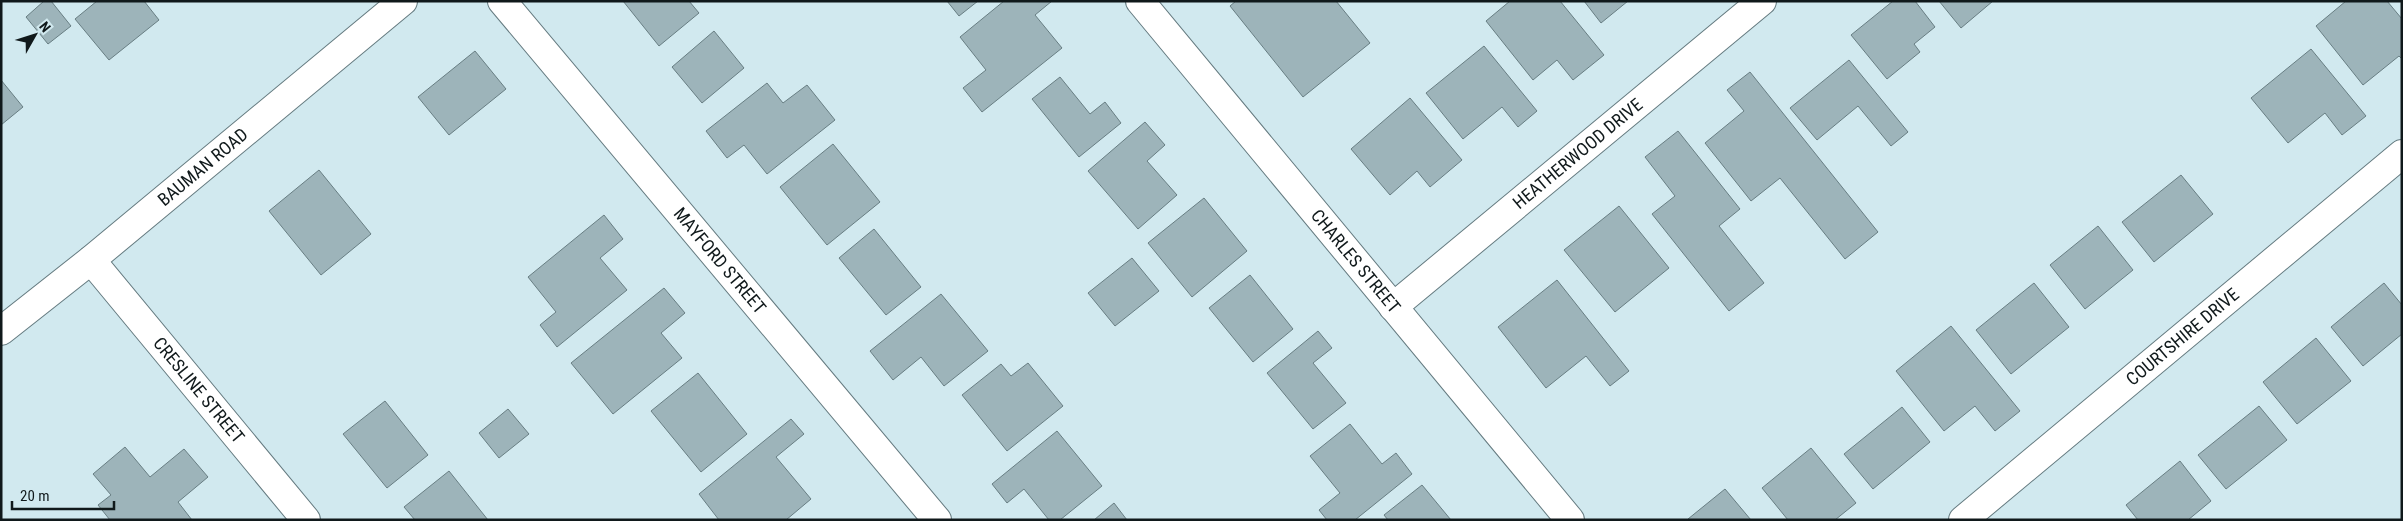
<svg xmlns="http://www.w3.org/2000/svg" width="2403" height="521" viewBox="0 0 2403 521" font-family="'Roboto Condensed',sans-serif">
<style>
.building{fill:#9db4ba;stroke:#687e83}
.lines{fill:none;stroke-linecap:round;stroke-linejoin:round}
.minor-casing{stroke:#657b80;stroke-width:30}
.tertiary-casing{stroke:#657b80;stroke-width:30}
.minor{stroke:#fff;stroke-width:28}
.tertiary{stroke:#fff;stroke-width:28}
.labels{text-anchor:middle;stroke-width:4;stroke-linejoin:round;paint-order:stroke}
.street-label{font-size:18px;fill:#10191b;stroke:#d1e9ef}
</style>
<rect width="100%" height="100%" fill="#d1e9ef"/>
<!-- building -->
<path class="building" d="M44 1H51L71 26 48 44 26 17Z
M97 1H144L159 20 109 60 75 19Z
M623 1H689L699 13 659 46Z
M947 1H978L959 16Z
M1004 1H1052L1035 15 1062 48 982 112 963 88 986 70 960 37Z
M1236 1H1336L1370 43 1303 97 1230 6Z
M1510 1H1560L1604 55 1573 80 1557 60 1533 80 1486 21Z
M1584 1H1628L1601 23Z
M1893 1H1915L1935 27 1914 44 1920 52 1887 79 1851 35Z
M1939 1H1993L1961 28Z
M2346 1H2387L2402 19V59L2399 56 2363 85 2316 26Z
M714 31 744 68 702 103 672 67Z
M1484 46 1537 111 1518 127 1502 107 1463 139 1426 93Z
M2311 49 2366 116 2342 135 2325 113 2288 143 2251 98Z
M475 51 506 89 449 135 418 97Z
M1849 60 1908 132 1891 146 1858 106 1817 140 1790 108Z
M1750 72 1878 232 1845 259 1780 178 1751 201 1705 143 1744 111 1727 90Z
M1060 77 1090 114 1105 102 1121 123 1079 157 1032 99Z
M1 80 23 107 1 125Z
M767 83 783 103 807 85 835 120 767 174 744 145 727 158 706 131Z
M1410 98 1462 160 1430 187 1417 171 1390 195 1351 149Z
M1145 122 1165 145 1147 161 1177 195 1138 229 1088 171Z
M1678 131 1740 209 1719 226 1764 283 1729 311 1652 214 1675 196 1645 157Z
M833 144 880 202 827 245 780 187Z
M319 170 371 234 321 275 269 211Z
M2181 175 2213 214 2154 262 2122 222Z
M1204 198 1247 251 1192 297 1148 243Z
M1619 206 1669 268 1615 312 1564 250Z
M604 215 623 239 600 258 627 290 557 347 540 325 556 312 528 277Z
M2098 226 2133 270 2085 309 2050 265Z
M874 229 921 287 886 315 839 258Z
M1132 258 1159 291 1115 326 1088 293Z
M1250 275 1293 329 1253 362 1209 308Z
M1557 280 1629 371 1610 386 1586 356 1546 388 1498 327Z
M2034 283 2069 327 2011 374 1976 330Z
M2384 283 2402 305V334L2363 366 2331 327Z
M664 288 685 313 661 333 682 358 613 414 571 363Z
M941 294 988 351 944 386 921 357 893 380 870 351Z
M1951 326 2020 411 1995 431 1975 406 1944 431 1896 371Z
M1318 331 1332 348 1313 363 1346 403 1313 429 1267 373Z
M2316 338 2351 381 2297 424 2263 382Z
M1028 363 1063 406 1007 451 962 395 1001 364 1011 376Z
M698 373 747 434 701 472 651 411Z
M385 401 428 455 387 488 343 434Z
M2259 406 2287 440 2226 489 2198 455Z
M1902 407 1930 442 1873 489 1844 454Z
M508 409 529 434 499 458 479 433Z
M791 419 804 434 776 457 811 499 786 520H719L699 494Z
M1350 424 1382 464 1396 453 1412 474 1355 520H1327L1319 510 1340 493 1310 456Z
M1057 431 1102 486 1060 520H1049L1024 489 1007 503 992 484Z
M125 447 150 477 184 449 208 477 178 502 192 520H110L98 505 111 495 93 474Z
M1811 448 1856 503 1835 520H1788L1762 488Z
M2180 461 2211 501 2188 520H2138L2126 505Z
M449 471 488 520H415L404 507Z
M1422 485 1451 520H1388L1384 515Z
M1725 489 1751 520H1689L1688 519Z
M1114 503 1127 520H1094Z"/>
<g class="lines">
<!-- minor casing -->
<g class="minor-casing">
<g id="minor">
<path id="s1" d="M502 1 937 520"/>
<path id="s2" d="M1140 1 1570 520"/>
<path id="s3" d="M91 260 306 520"/>
<path id="s4" d="M1393 307 1762 1"/>
<path id="s5" d="M1963 520 2402 154"/>
</g>
</g>
<!-- tertiary casing -->
<g class="tertiary-casing">
<g id="tertiary">
<path id="s6" d="M1 331 91 260 403 1"/>
</g>
</g>
<!-- minor -->
<use href="#minor" class="minor"/>
<!-- tertiary -->
<use href="#tertiary" class="tertiary"/>
</g>
<g class="labels">
<!-- street labels -->
<g class="street-label">
<text dy="6" stroke="none"><textPath href="#s4" startOffset="240">HEATHERWOOD DRIVE</textPath></text>
<text dy="6" stroke="none"><textPath href="#s6" startOffset="260">BAUMAN ROAD</textPath></text>
<text dy="6" stroke="none"><textPath href="#s1" startOffset="339">MAYFORD STREET</textPath></text>
<text dy="6" stroke="none"><textPath href="#s2" startOffset="338">CHARLES STREET</textPath></text>
<text dy="6" stroke="none"><textPath href="#s5" startOffset="286">COURTSHIRE DRIVE</textPath></text>
<text dy="6" stroke="none"><textPath href="#s3" startOffset="169">CRESLINE STREET</textPath></text>
</g>
</g>
<!-- border -->
<rect width="2403" height="521" fill="none" stroke="#10191b" stroke-width="5"/>
<!-- north arrow -->
<g transform="translate(35 35) rotate(51)" stroke="#d1e9ef" stroke-width="4" paint-order="stroke">
<path d="M0-4L9 19L0 12L-9 19Z" fill="#10191b"/>
<text y="-8" font-size="14" font-weight="bold" text-anchor="middle" fill="#10191b">N</text>
</g>
<!-- scale -->
<path d="M12 501v8h102v-8" fill="none" stroke="#10191b" stroke-width="2.5"/>
<text x="20" y="501" font-size="15" fill="#10191b" stroke="#d1e9ef" stroke-width="4" paint-order="stroke">20 m</text>
</svg>
